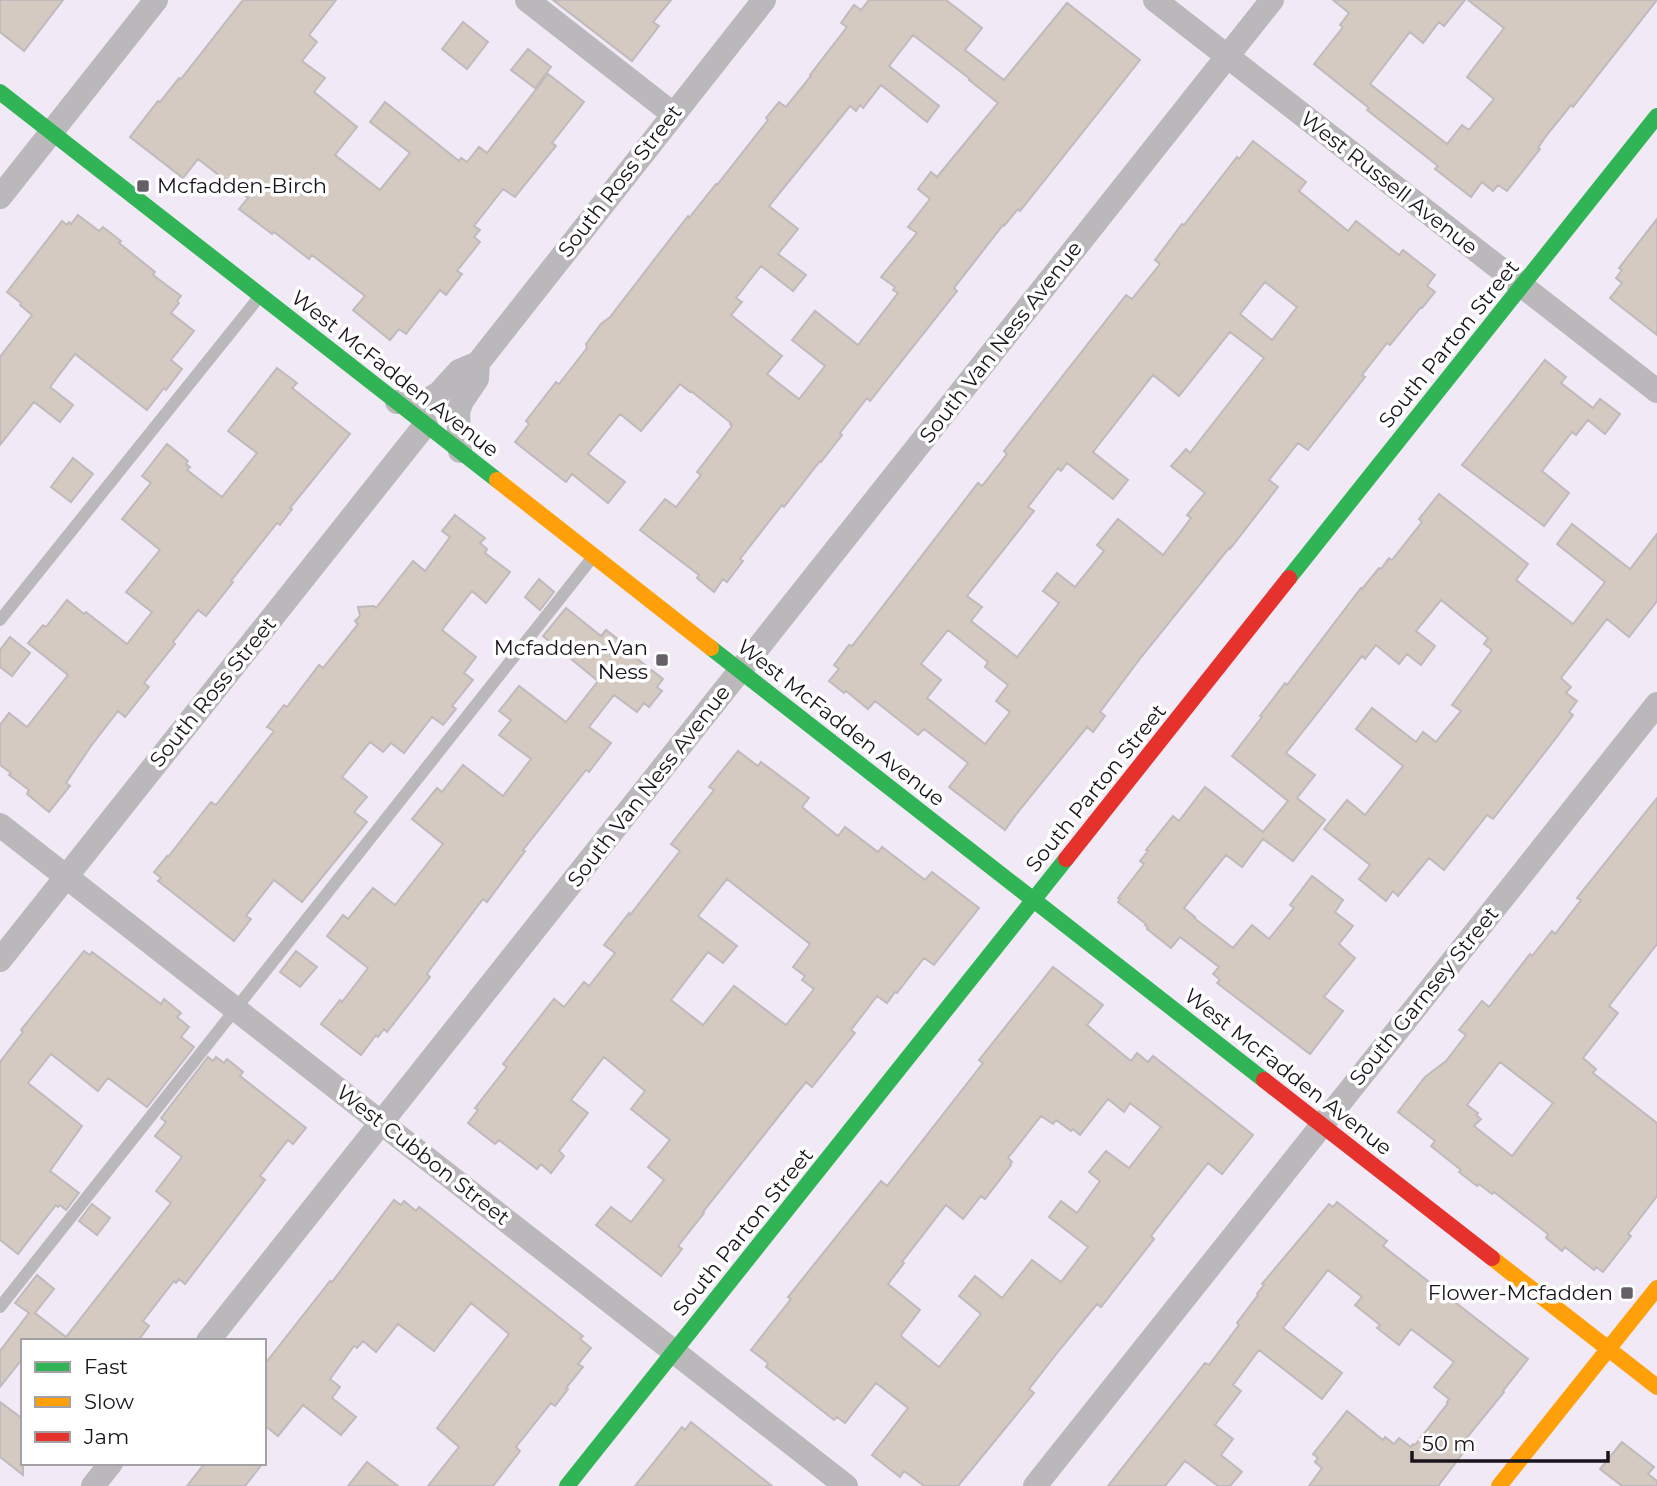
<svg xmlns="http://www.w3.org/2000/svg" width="1657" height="1486" viewBox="0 0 1657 1486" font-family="Montserrat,sans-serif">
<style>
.building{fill:#d5cac1;stroke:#c0babc;stroke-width:2;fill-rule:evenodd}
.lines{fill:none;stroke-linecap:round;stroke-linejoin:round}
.lane{stroke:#bab8bb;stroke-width:12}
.street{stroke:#bab8bb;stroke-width:24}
.fast{stroke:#30b455;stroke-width:16}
.slow{stroke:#ff9f0a;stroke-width:16}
.jam{stroke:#e5322d;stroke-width:16}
.poi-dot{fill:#656068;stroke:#fff;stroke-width:2.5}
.labels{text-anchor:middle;stroke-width:7;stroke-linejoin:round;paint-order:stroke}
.street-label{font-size:21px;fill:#1a151c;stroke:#fff}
.poi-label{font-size:21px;fill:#1a151c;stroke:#fff;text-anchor:end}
</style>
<rect width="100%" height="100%" fill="#f1eaf6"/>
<!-- building -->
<path class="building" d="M0 0H63L24 51 0 32Z
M243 0H336L309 35 317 42 302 61 325 78 314 92 357 127 335 155 380 190 410 153 370 122 385 102 459 161 461 158 467 162 479 147 487 153 548 74 584 102 552 143 556 146 515 197 503 189 474 226 480 230 474 237 480 242 457 271 462 274 446 295 440 290 406 334 399 329 390 340 353 310 365 296 312 255 309 259 274 232 272 234 239 209 248 198 198 159 183 178 130 137 158 101 160 102 179 78 181 79Z
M553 0H671L653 22 659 26 632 61Z
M869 0H946L982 28 965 50 1004 80 1067 3 1140 60 1020 211 1018 209 1004 226 1003 225 954 288 957 291 870 401 867 398 840 433 842 435 821 462 820 461 784 507 782 505 740 559 743 561 727 582 723 579 714 592 697 578 699 575 640 530 665 499 676 507 701 475 697 472 732 426 730 424 731 423 691 391 690 392 680 384 641 431 620 414 588 454 625 482 608 503 572 474 566 482 515 442 529 424 526 421 556 382 559 384 587 348 586 344 601 324 610 317 688 216 689 218 716 184 717 185 768 120 766 118 779 102 786 107 811 76 810 75 847 27 841 23 854 5 861 10ZM913 35 970 79 969 80 998 103 937 177 931 172 918 189 930 199 908 227 917 233 881 277 895 287 893 290 898 293 858 345 815 311 792 340 825 366 799 399 767 374 782 356 731 315 742 302 736 298 761 266 793 291 806 275 778 254 798 229 769 206 850 106 856 111 860 105 863 108 881 85 927 122 939 106 889 66Z
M1333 0H1465L1444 26 1439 22 1423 43 1410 32 1370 84 1447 144 1462 125 1469 130 1494 99 1467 77 1504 28 1468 0H1657L1573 107 1571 105 1546 136 1538 148 1540 149 1507 191 1498 185 1493 191 1482 182 1471 197 1435 169 1438 166 1367 110 1369 108 1314 64 1343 27 1340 25 1349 13Z
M463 22 488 42 467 69 442 49Z
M528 49 551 67 535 88 511 70Z
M1253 141 1306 182 1299 191 1348 231 1356 221 1399 255 1403 250 1435 275 1427 286 1435 292 1422 308 1421 307 1390 345 1387 343 1362 375 1365 377 1308 450 1298 443 1269 480 1278 487 1230 549 1229 548 1142 656 1100 712 1105 716 1093 732 1087 727 1017 813 1005 830 949 787 968 763 924 729 918 735 875 701 868 709 846 691 844 693 829 681 839 669 834 665 849 645 852 646 978 483 982 486 1007 454 1004 451 1126 295 1132 299 1160 264 1155 260 1182 224 1184 225 1237 157 1239 159ZM1265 282 1297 307 1272 340 1240 314ZM1230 332 1264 358 1190 453 1186 449 1171 466 1205 493 1187 515 1191 518 1163 555 1118 519 1097 545 1104 551 1075 587 1057 573 1043 591 1059 603 1017 657 971 621 982 607 967 596 1034 511 1028 507 1058 468 1061 471 1067 463 1113 499 1128 480 1093 452 1153 375 1179 396ZM948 630 988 662 985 667 1008 685 996 701 1010 712 985 744 927 698 941 680 921 664Z
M78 215 99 231 103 227 121 241 119 243 155 272 153 275 181 296 177 301 179 303 171 313 194 331 171 360 182 369 166 390 164 388 147 410 75 354 50 387 73 405 60 422 34 402 0 445V357L32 315 20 305 21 303 7 292 62 221 67 225 69 222 71 224Z
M1657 219V335L1610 298 1622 283 1616 278 1622 270 1619 268Z
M1545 360 1566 377 1561 383 1593 408 1600 399 1620 414 1605 434 1588 420 1576 435 1572 432 1542 471 1569 493 1544 526 1462 465Z
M277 368 297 383 292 388 350 434 290 508 292 509 280 525 277 523 231 581 233 582 206 616 198 610 173 642 175 644 144 683 149 687 125 717 118 711 91 746 66 783 70 786 49 812 27 794 29 790 9 775 11 773 0 765V725L9 713 27 727 68 675 28 643 43 625 46 627 67 600 84 614 86 612 127 644 152 612 126 592 160 550 122 519 151 483 142 476 167 444 188 461 186 464 190 467 187 470 222 497 257 453 228 431Z
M73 458 93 474 71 502 51 487Z
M1439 494 1528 564 1516 580 1573 624 1605 582 1557 544 1572 524 1630 569 1657 534V601L1629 637 1607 619 1561 678 1571 687 1566 693 1577 701 1569 712 1573 715 1556 738 1493 819 1487 815 1444 870 1429 858 1398 896 1393 891 1386 901 1359 879 1370 865 1324 829 1347 800 1365 815 1403 766 1356 729 1372 708 1416 742 1423 732 1436 742 1461 711 1452 705 1492 650 1484 644 1488 638 1441 600 1416 631 1435 646 1421 665 1407 654 1399 664 1376 645 1365 659 1362 656 1286 753 1315 775 1297 798 1325 820 1293 861 1263 839 1242 867 1226 855 1184 908 1195 917 1194 918 1233 948 1252 925 1269 939 1294 908 1290 905 1312 876 1343 900 1335 912 1353 926 1339 944 1355 958 1324 997 1343 1011 1310 1054 1217 983 1220 980 1213 974 1219 967 1180 937 1171 948 1147 929 1148 928 1145 925 1146 924 1118 902 1120 899 1118 898 1144 864 1140 861 1148 851 1146 850 1173 816 1179 821 1205 787 1263 832 1288 801 1232 756 1262 717 1260 716 1285 683 1287 685 1361 588 1362 589 1379 568 1381 569 1389 558 1392 560 1422 522 1419 519Z
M455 515 485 538 480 543 487 549 485 553 510 572 486 603 472 591 442 630 476 657 464 673 473 680 452 706 456 709 443 725 432 717 404 753 391 743 383 752 370 742 342 777 367 797 354 812 367 822 302 902 274 880 246 916 251 919 234 941 158 881 161 878 154 872 167 856 168 857 211 802 216 805 274 731 267 727 284 705 287 707 319 665 323 668 358 624 355 621 360 616 358 607 374 606 376 608 413 561 425 571 450 537 442 531Z
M539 579 554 592 540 610 525 597Z
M566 608 601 636 606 630 624 644 622 647 663 679 657 687 662 691 649 707 644 703 637 712 614 695 589 727 611 743 589 772 586 770 523 850 525 851 487 902 483 899 431 968 427 974 430 977 387 1032 384 1029 378 1037 376 1035 361 1055 321 1024 340 1000 342 1002 368 968 327 936 343 915 348 919 373 888 395 905 413 882 443 844 412 819 437 788 442 792 463 765 503 796 531 759 499 735 511 720 499 711 519 686 566 722 598 681 543 636Z
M10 637 30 653 12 676 0 667V650Z
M738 751 758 766 761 762 809 798 802 807 838 836 845 827 878 852 882 847 925 880 932 872 979 908 934 965 924 958 897 993 895 992 887 1003 877 996 851 1030 855 1033 812 1087 806 1082 797 1093 703 1212 704 1213 678 1246 682 1249 661 1276 596 1225 611 1207 631 1222 664 1180 648 1167 670 1140 631 1109 645 1091 604 1057 571 1100 588 1113 559 1151 564 1156 551 1173 541 1164 537 1169 499 1140 495 1144 468 1123 478 1110 475 1108 507 1067 503 1064 554 999 564 1007 584 982 589 986 615 953 604 945 629 913 630 915 680 851 671 844 714 790 709 787ZM727 879 810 944 793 967 805 976 802 980 814 989 786 1025 734 986 703 1025 671 1000 708 952 723 963 737 946 698 916Z
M1657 798V944L1609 1006 1618 1013 1583 1058 1596 1069 1593 1073 1657 1123V1196L1628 1234 1631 1236 1603 1272 1596 1267 1594 1270 1565 1247 1562 1251 1546 1238 1548 1234 1494 1192 1492 1194 1479 1184 1477 1186 1459 1172 1461 1170 1431 1146 1435 1141 1398 1112 1425 1077 1446 1061 1466 1035 1459 1030 1482 1001 1489 1007 1530 954 1532 956 1552 931 1555 934 1581 900 1577 898ZM1500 1062 1553 1103 1512 1156 1474 1126 1481 1119 1476 1115 1478 1113 1467 1105Z
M84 951 90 955 92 952 161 1004 164 999 181 1013 177 1017 189 1027 181 1037 194 1047 147 1107 108 1078 98 1091 51 1054 28 1083 82 1126 50 1171 79 1193 66 1210 60 1205 58 1207 56 1205 18 1254 0 1240V1062L23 1032 21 1030Z
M296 951 317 967 300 987 280 972Z
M1053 967 1103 1005 1087 1025 1131 1061 1137 1053 1148 1062 1153 1056 1253 1135 1222 1174 1208 1163 1151 1236 1154 1239 1101 1307 1097 1304 1061 1348 1029 1389 1034 1393 958 1486H924L904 1471 900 1477 872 1455 908 1408 876 1383 845 1423 837 1417 834 1420 766 1367 768 1363 751 1350 791 1299 788 1297 881 1181 887 1186 983 1063 979 1060ZM1108 1099 1124 1112 1130 1103 1161 1127 1129 1168 1106 1151 1089 1172 1100 1181 1077 1213 1061 1201 1049 1217 1088 1247 1061 1282 1032 1260 1002 1298 975 1276 959 1296 981 1314 939 1367 903 1338 901 1335 920 1310 888 1284 904 1263 902 1262 946 1205 963 1219 981 1196 985 1199 1011 1165 1010 1164 1012 1162 1008 1158 1041 1116 1053 1124 1056 1120 1071 1131 1073 1129 1080 1135Z
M208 1057 213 1061 216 1057 224 1063 227 1059 243 1072 240 1076 306 1128 293 1144 288 1140 260 1176 265 1180 185 1284 179 1279 176 1283 174 1281 143 1321 149 1326 138 1341H23V1358L0 1387V1351L29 1313 15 1303 37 1275 54 1289 35 1313 66 1337 171 1203 156 1191 182 1157 155 1136 166 1122 161 1118Z
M394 1200 401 1205 404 1201 416 1211 419 1207 583 1336 580 1339 591 1348 578 1364 583 1367 566 1388 568 1389 555 1406 551 1403 516 1447 520 1451 493 1486H428L459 1447 437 1428 509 1334 471 1303 434 1351 398 1324 376 1352 363 1341 357 1348 354 1346 330 1379 340 1387 332 1398 356 1417 341 1435 303 1405 278 1436 264 1425V1365L330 1281 332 1282Z
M1337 1202 1387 1241 1383 1246 1528 1359 1503 1391 1504 1392 1464 1441 1469 1445 1438 1486H1309L1322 1468 1315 1462 1318 1458 1313 1454 1347 1411 1383 1440 1385 1437 1394 1444 1399 1438 1411 1447 1413 1444 1415 1445 1448 1403 1447 1402 1449 1399 1434 1387 1454 1362 1411 1329 1399 1345 1377 1328 1380 1325 1355 1305 1362 1297 1328 1270 1283 1328 1342 1373 1322 1399 1259 1350 1233 1385 1241 1391 1215 1425 1233 1439 1221 1455 1242 1472 1230 1486H1218L1185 1461 1165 1486H1108L1205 1363 1209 1365 1239 1325 1237 1323 1258 1295 1257 1294 1264 1285 1262 1284 1329 1204 1333 1207Z
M92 1204 110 1218 97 1235 79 1221Z
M0 1402 23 1419V1475L0 1457Z
M691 1422 744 1464 772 1486H635L682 1427 685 1430Z
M1622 1442 1654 1467 1648 1474 1657 1481V1486H1622L1600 1469Z
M367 1462 398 1486H348Z
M205 1463H263L245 1486H187Z"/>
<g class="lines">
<!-- lane -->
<path class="lane" d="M0 620 260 296
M0 1307 592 558"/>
<!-- street -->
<path class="street" d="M527 0 673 114
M1155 0 1657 391
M0 197 156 0
M397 402 426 401 439 393 459 371 478 363 764 0
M460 451 458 412 462 401 477 379 478 363
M0 825 846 1486
M0 960 426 424
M208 1341 1272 0
M93 1486 111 1463
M1035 1486 1657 704"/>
<!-- fast -->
<path class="fast" d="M0 92 497 480
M1289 578 1657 116
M711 648 1264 1080
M567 1486 1066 859"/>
<!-- slow -->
<path class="slow" d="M497 480 711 648
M1492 1258 1657 1387
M1499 1486 1657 1288"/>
<!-- jam -->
<path class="jam" d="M1066 859 1289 578
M1264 1080 1492 1258"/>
</g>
<!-- markers -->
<g class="poi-dot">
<rect x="136" y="179" width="14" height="14" rx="3.5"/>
<rect x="655" y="653" width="14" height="14" rx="3.5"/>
<rect x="1620" y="1286" width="14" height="14" rx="3.5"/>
</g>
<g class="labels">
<!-- street labels -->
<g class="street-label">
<text transform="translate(620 181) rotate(-52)" y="7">South Ross Street</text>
<text transform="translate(1389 183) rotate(38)" y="7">West Russell Avenue</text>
<text transform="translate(1001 342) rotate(-52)" y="7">South Van Ness Avenue</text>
<text transform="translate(1449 344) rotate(-51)" y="7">South Parton Street</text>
<text transform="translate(395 374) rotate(38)" y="7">West McFadden Avenue</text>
<text transform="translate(213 692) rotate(-51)" y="7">South Ross Street</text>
<text transform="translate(841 723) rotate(38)" y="7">West McFadden Avenue</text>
<text transform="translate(649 786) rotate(-52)" y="7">South Van Ness Avenue</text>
<text transform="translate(1096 788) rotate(-51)" y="7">South Parton Street</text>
<text transform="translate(1424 996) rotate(-51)" y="7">South Garnsey Street</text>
<text transform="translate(1288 1072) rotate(38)" y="7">West McFadden Avenue</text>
<text transform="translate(423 1155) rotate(38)" y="7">West Cubbon Street</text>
<text transform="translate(743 1232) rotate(-51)" y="7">South Parton Street</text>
</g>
<!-- poi labels -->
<g class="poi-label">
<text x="157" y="193" text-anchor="start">Mcfadden-Birch</text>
<text x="648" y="655">Mcfadden-Van<tspan x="648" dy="24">Ness</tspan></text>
<text x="1613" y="1300">Flower-Mcfadden</text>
</g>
</g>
<!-- legend -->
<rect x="21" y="1339" width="245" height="126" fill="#ffffff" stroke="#a3a1a4" stroke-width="2"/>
<rect x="35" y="1362" width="35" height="10" fill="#30b455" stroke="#a3a1a4" stroke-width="2"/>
<text x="84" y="1374" font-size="21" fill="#1a151c">Fast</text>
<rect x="35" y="1397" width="35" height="10" fill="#ff9f0a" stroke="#a3a1a4" stroke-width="2"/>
<text x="84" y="1409" font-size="21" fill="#1a151c">Slow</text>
<rect x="35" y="1432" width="35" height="10" fill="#e5322d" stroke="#a3a1a4" stroke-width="2"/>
<text x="84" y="1444" font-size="21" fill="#1a151c">Jam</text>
<!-- scale -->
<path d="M1412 1451v10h196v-10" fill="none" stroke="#1a151c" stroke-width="3.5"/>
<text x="1422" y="1451" font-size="21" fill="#1a151c" stroke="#ffffff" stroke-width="5" paint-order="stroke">50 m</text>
</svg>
